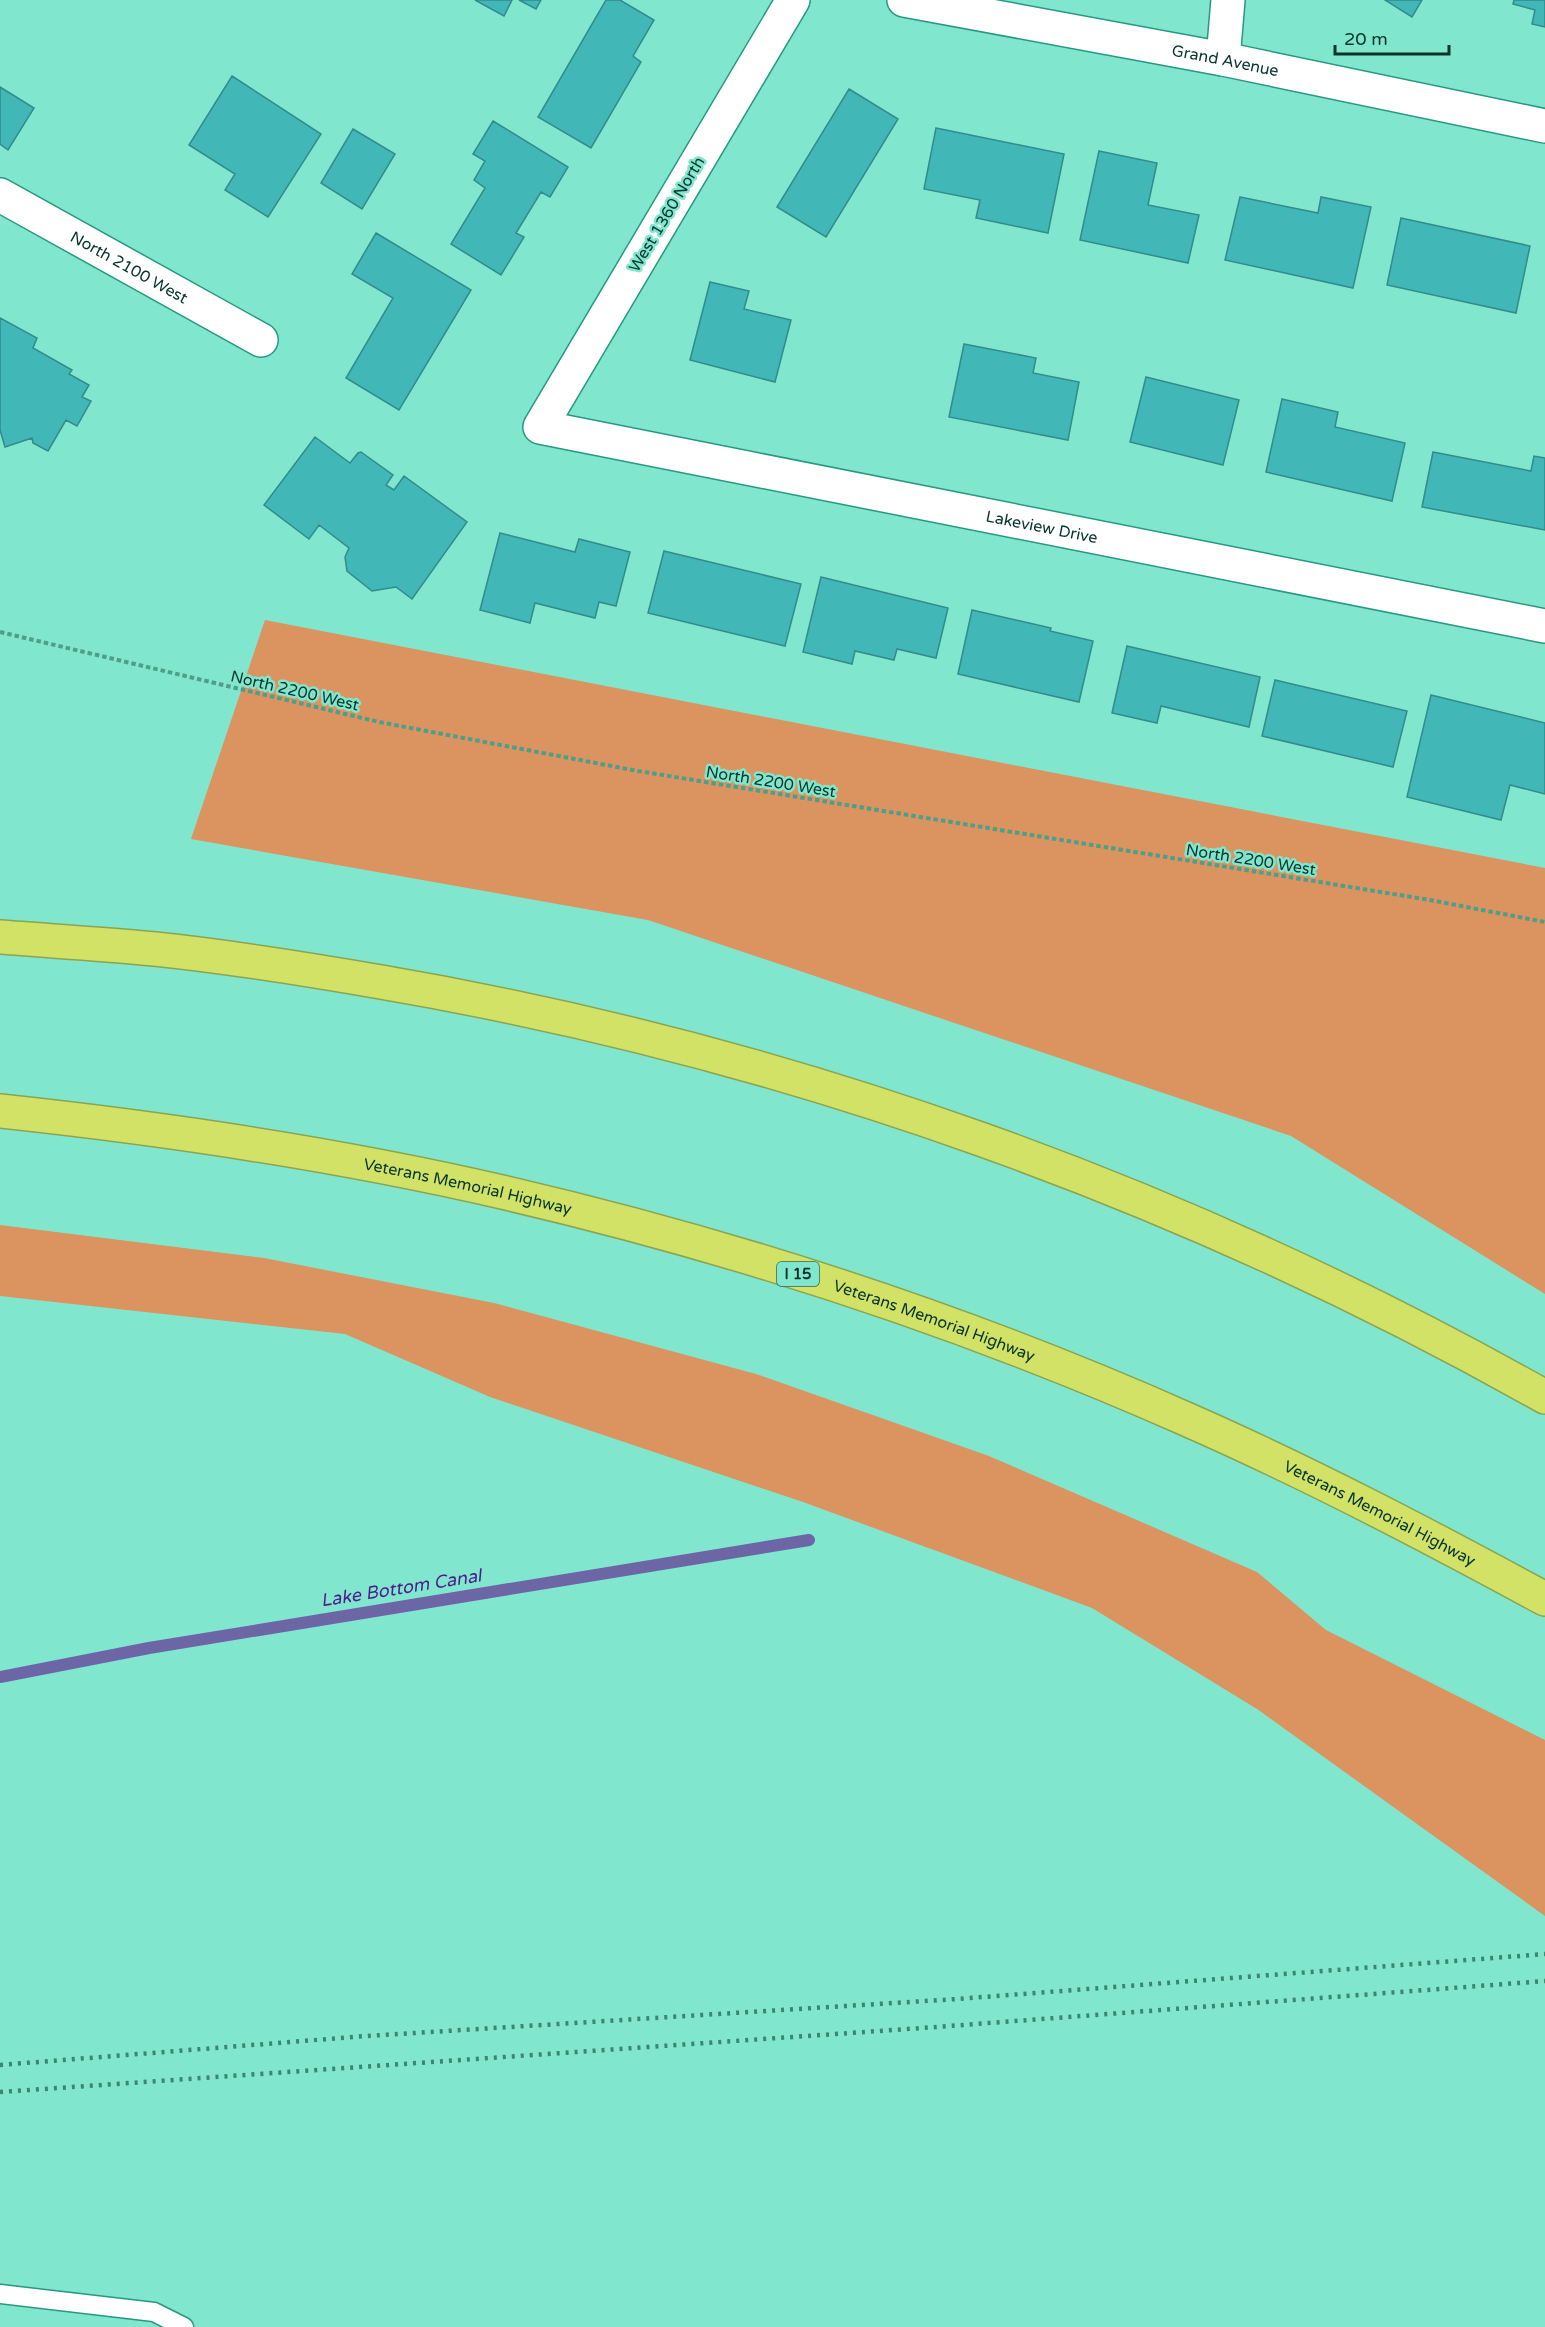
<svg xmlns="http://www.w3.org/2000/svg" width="1545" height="2327" viewBox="0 0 1545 2327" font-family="'Varela Round',sans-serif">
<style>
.green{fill:#db9360}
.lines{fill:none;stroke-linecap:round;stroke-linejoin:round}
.stream{stroke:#6c66a7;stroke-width:12}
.building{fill:#41b7b8;stroke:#338b8c;stroke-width:1.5}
.lane-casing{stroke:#279881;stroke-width:21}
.street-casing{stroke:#279881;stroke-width:36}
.highway-casing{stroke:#89a551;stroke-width:36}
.path{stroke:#4e9e8c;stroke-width:4;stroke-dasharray:4.5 3;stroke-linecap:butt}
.lane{stroke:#fff;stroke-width:18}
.street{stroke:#fff;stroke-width:33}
.highway{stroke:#d1e266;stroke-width:33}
.rail{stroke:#3c8474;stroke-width:4.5;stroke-dasharray:3 6;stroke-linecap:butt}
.labels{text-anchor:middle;stroke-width:5;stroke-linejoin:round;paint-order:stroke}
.shield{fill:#80e6cd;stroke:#29695c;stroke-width:1.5}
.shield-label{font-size:15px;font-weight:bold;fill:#04342b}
.street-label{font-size:16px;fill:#04342b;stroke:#80e6cd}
.water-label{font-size:18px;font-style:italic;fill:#4c1c8e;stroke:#80e6cd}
</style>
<rect width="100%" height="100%" fill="#80e6cd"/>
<!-- green -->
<path class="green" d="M265 620 1545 868V1294L1291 1136 648 920 191 839Z
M0 1225 264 1258 494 1303 756 1374 989 1456 1257 1572 1326 1630 1545 1740V1916L1257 1709 1092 1608 803 1502 490 1397 345 1334 0 1296Z"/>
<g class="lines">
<!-- stream -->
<path class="stream" d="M0 1677 149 1648 809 1540"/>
</g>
<!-- building -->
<path class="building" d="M475 0H512L504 16Z
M519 0H541L536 9Z
M606 0H620L654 20 633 56 641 62 591 148 538 117Z
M1385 0H1422L1412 17Z
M1514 0H1545V27L1532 24 1535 10 1513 4Z
M232 76 321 134 268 217 225 190 235 174 189 145Z
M0 87 34 108 8 150 0 144Z
M849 89 898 119 826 237 777 207Z
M493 121 568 167 550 197 541 192 516 233 524 237 501 275 451 244 485 188 474 180 485 161 473 154Z
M936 128 1064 154 1048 233 976 218 980 200 924 189Z
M353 129 395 154 362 209 321 183Z
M1099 151 1157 163 1148 205 1199 215 1188 263 1080 240Z
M1240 197 1318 213 1321 197 1371 207 1353 288 1225 260Z
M1401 218 1530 246 1516 313 1387 285Z
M376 233 471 290 399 410 346 378 393 298 352 274Z
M710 282 749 291 744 309 791 320 775 382 690 360Z
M0 318 37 338 33 348 72 370 69 374 89 385 82 397 91 401 77 426 66 420 48 451 33 443 32 438 5 447 0 430Z
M964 344 1036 358 1033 373 1079 382 1068 440 949 417Z
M1146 377 1239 400 1223 465 1130 442Z
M1282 399 1338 412 1335 427 1405 443 1392 501 1266 472Z
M315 437 350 463 358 453 361 452 393 475 386 485 394 490 404 476 467 522 412 599 396 587 372 591 347 571 345 557 349 548 319 525 309 539 264 505Z
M1433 452 1531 471 1534 456 1545 458V530L1422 507Z
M500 533 575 552 579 539 630 552 616 606 599 602 595 618 535 603 530 623 480 610Z
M664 551 801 584 785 646 648 613Z
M821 577 948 608 936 658 897 649 894 660 855 651 852 664 803 652Z
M972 610 1051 628 1050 631 1093 641 1079 702 958 674Z
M1127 646 1260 677 1249 727 1161 706 1157 723 1112 713Z
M1275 680 1407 711 1393 767 1262 736Z
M1431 695 1545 723V794L1510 785 1501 820 1407 797Z"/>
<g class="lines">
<!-- lane casing -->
<g class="lane-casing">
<path id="lane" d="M0 2294 154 2312 184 2327"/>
</g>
<!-- street casing -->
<g class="street-casing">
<g id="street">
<path id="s1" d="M793 0 540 427 1545 626"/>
<path id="s2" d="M904 0 1223 59 1545 126"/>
<path d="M1223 59 1228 0"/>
<path id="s3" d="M0 195 261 340"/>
</g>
</g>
<!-- highway casing -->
<g class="highway-casing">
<g id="highway">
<path d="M0 937C52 941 103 944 155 949 231 957 306 969 381 982 790 1052 1184 1193 1545 1397"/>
<path id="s4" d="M0 1111C168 1129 337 1154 502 1192 735 1246 967 1322 1186 1419 1309 1473 1427 1535 1545 1599"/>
</g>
</g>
<!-- path -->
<path class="path" d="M0 632 379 722 638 771 1430 900 1545 922"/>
<!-- lane -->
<use href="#lane" class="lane"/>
<!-- street -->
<use href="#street" class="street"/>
<!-- highway -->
<use href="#highway" class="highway"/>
<!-- rail -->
<path class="rail" d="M0 2065 366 2036 957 1999 1545 1954
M0 2092 936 2027 1545 1981"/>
</g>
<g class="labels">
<!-- shield labels -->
<rect class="shield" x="777" y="1262" width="42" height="24" rx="4.5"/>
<g class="shield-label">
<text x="798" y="1279">I 15</text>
</g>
<!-- street labels -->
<g class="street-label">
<text dy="6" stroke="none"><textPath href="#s2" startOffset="327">Grand Avenue</textPath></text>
<text transform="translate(666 214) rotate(-59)" y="6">West 1360 North</text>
<text dy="6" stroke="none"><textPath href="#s3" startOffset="148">North 2100 West</textPath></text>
<text dy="6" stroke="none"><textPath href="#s1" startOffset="1008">Lakeview Drive</textPath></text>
<text transform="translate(295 690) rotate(13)" y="6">North 2200 West</text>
<text transform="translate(771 781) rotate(9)" y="6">North 2200 West</text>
<text transform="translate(1251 859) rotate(9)" y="6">North 2200 West</text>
<text dy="6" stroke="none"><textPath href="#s4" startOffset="474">Veterans Memorial Highway</textPath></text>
<text dy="6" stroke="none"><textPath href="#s4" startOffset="960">Veterans Memorial Highway</textPath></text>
<text dy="6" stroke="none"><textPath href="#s4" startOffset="1446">Veterans Memorial Highway</textPath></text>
</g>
<!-- water labels -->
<g class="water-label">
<text transform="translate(401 1588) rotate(-9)" y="6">Lake Bottom Canal</text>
</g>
</g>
<!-- scale -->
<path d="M1335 45v9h114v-9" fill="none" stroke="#04342b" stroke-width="3"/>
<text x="1344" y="45" font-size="18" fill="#04342b" stroke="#80e6cd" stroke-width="4.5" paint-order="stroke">20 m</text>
</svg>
